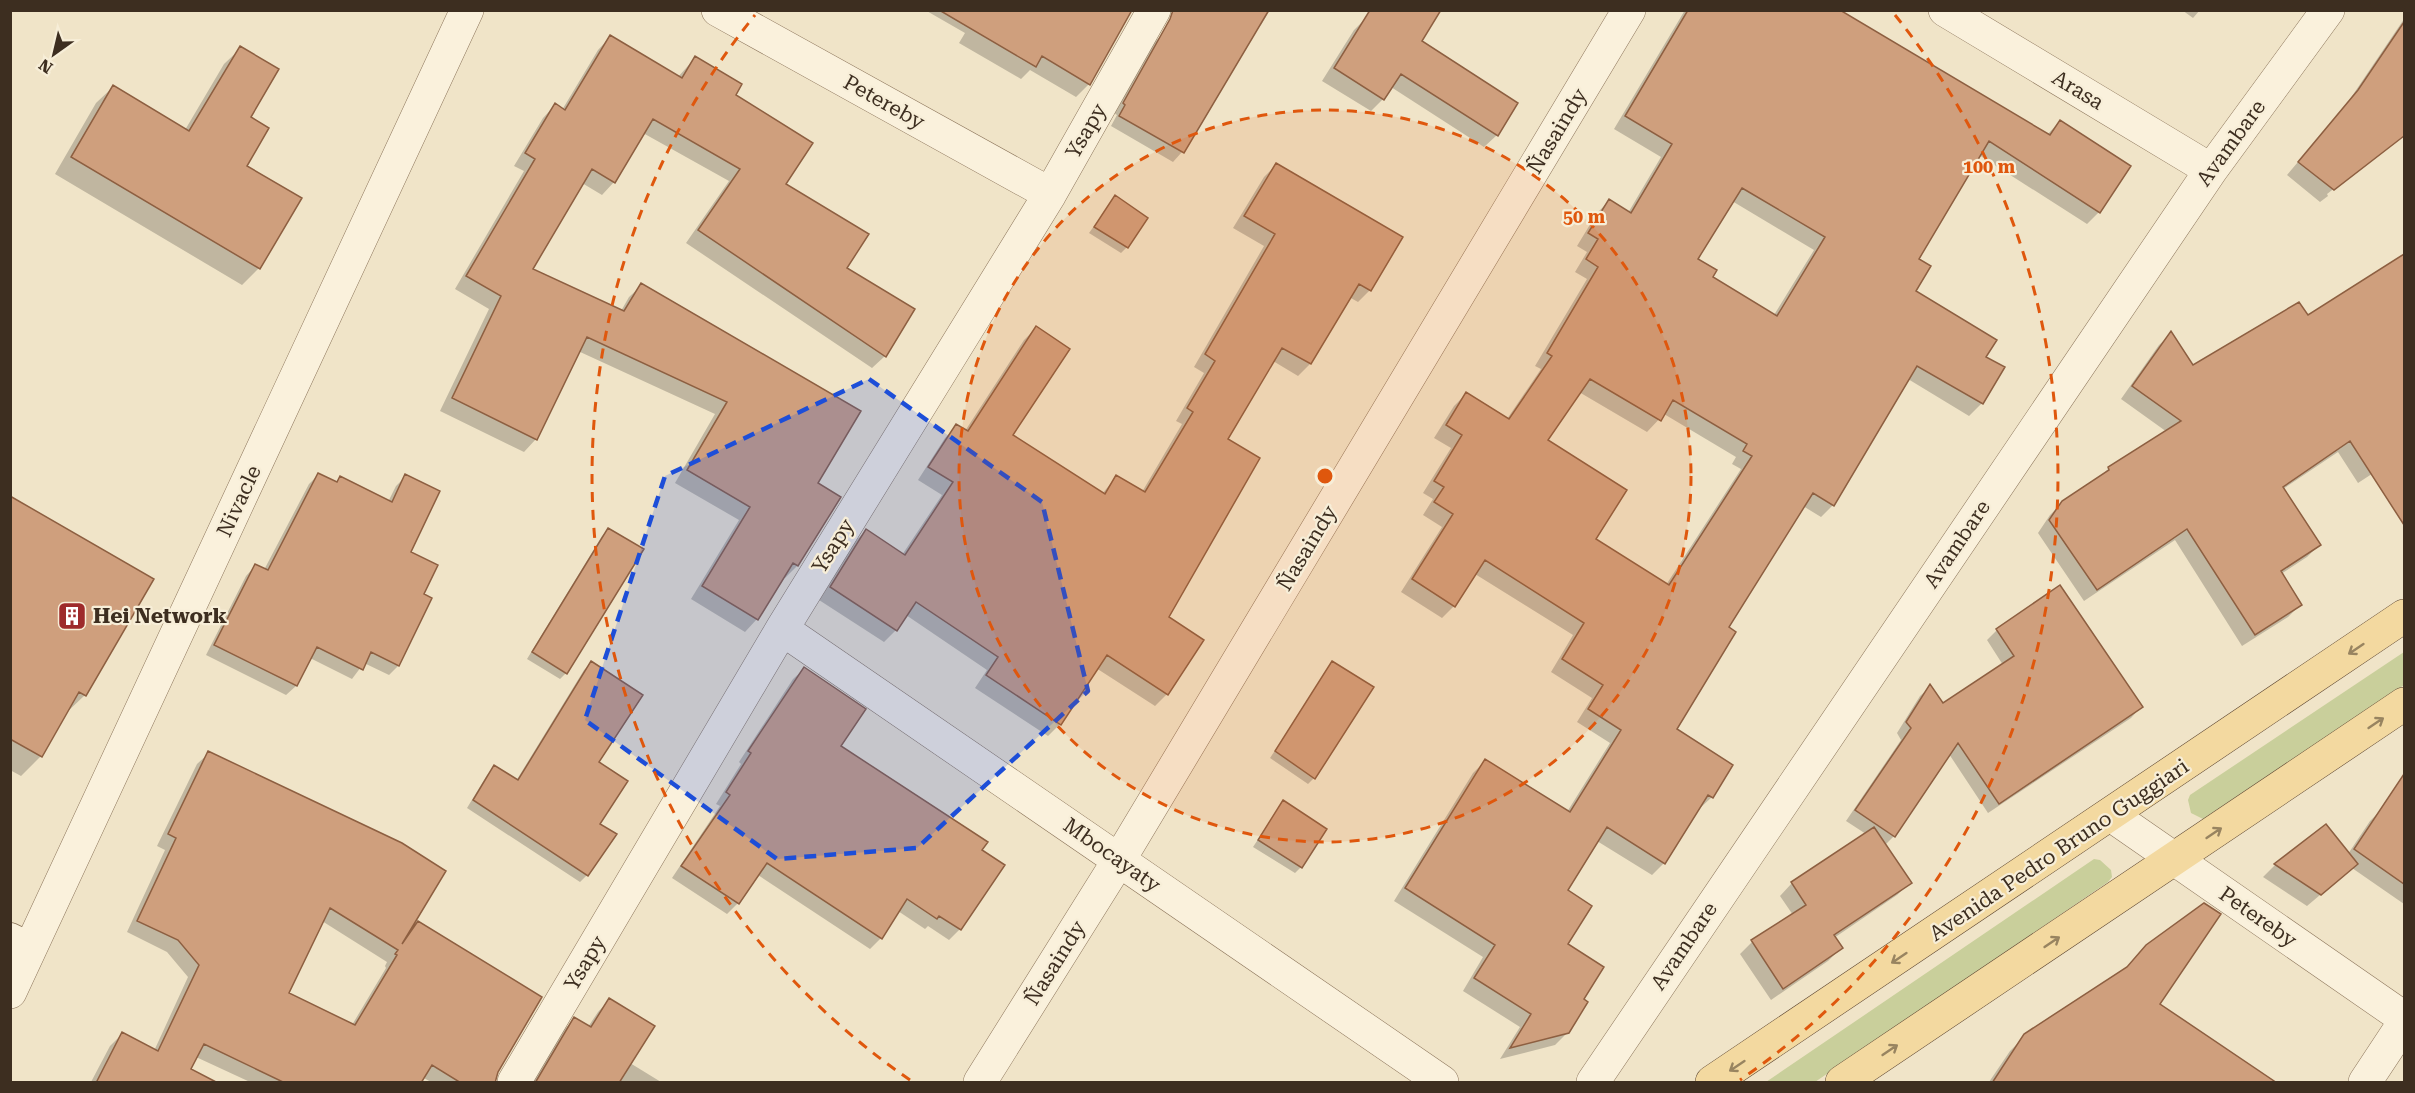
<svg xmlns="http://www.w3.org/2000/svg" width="2415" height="1093" viewBox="0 0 2415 1093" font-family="'Roboto Serif',serif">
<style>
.green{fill:#c9cf9b}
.shadow{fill:#0003;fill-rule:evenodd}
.building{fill:#cf9f7d;stroke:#8d5f41;stroke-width:1.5;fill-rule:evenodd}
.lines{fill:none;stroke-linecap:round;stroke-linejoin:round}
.service-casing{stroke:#8d765c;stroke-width:30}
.minor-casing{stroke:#8d765c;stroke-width:34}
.primary-casing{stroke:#5b4430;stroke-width:34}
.service{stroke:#faf1dc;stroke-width:28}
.minor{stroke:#faf1dc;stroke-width:33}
.primary{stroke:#f3d9a0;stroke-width:33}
.oneway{stroke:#988460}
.marked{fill:#1d4ed8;fill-opacity:0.2;stroke:#1d4ed8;stroke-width:4.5;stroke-dasharray:12 8;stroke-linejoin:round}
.ring{fill:none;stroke:#df570d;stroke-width:3;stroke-dasharray:10 8}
.labels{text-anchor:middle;stroke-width:4.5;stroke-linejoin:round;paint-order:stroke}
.street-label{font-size:21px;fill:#3d2e20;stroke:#f7eed8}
.poi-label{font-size:21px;font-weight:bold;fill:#3d2e20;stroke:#f7eed8;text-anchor:start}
.centre{fill:#df570d;stroke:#f7eed8;stroke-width:3}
.ring-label{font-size:18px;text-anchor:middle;font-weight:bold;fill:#df570d;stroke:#f7eed8;stroke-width:4.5;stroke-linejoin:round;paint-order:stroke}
</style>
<rect width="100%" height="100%" fill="#f0e4c8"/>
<!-- green -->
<path class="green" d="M2404 652V685L2203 819 2191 813 2188 800 2190 795Z
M2094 859 2100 860 2111 870 2112 877 2108 882 1815 1082H1766Z"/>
<!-- shadow -->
<path class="shadow" d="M925 10H1121L1089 84 1076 97 1030 70 1021 79 959 43 965 33Z
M1185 10H1270L1261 25 1253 33 1182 152 1173 162 1111 126 1117 115 1114 113 1153 44Z
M1685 10H1837L2047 135 2060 121 2099 212 2087 224 1979 155 1917 260 1914 292 1984 357 2003 368 1982 403 1969 416 1908 379 1833 505 1821 517 1803 506 1726 628 1675 730 1712 797 1699 809 1698 808 1664 863 1652 875 1597 841 1566 891V944L1582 1000 1568 1032 1555 1045 1500 1059 1520 1027 1463 991 1483 957 1394 901 1473 773 1485 761 1567 812 1610 743 1577 722 1592 698 1551 672 1573 635 1475 574 1454 606 1442 618 1401 592 1442 527 1423 515 1433 499 1423 493 1451 448 1434 438 1454 406 1466 394 1507 419 1541 369 1535 366 1587 279 1575 272 1587 252 1577 246 1597 213 1609 201 1628 213 1661 157 1614 129ZM1732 201 1814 250 1774 315 1711 277 1696 259ZM1579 392 1647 432 1664 414 1736 457 1732 464 1741 469 1666 585 1594 540 1546 441Z
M2182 10H2200L2193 18Z
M1366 18 1497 135 1484 147 1391 87 1383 99 1371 111 1322 81 1354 30Z
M2404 19V134L2327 194 2328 196 2320 202 2287 175 2346 105Z
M610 37 678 77 695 58 733 95 784 184 845 269 885 356 872 368 686 243 729 181 643 133 614 182 602 195 582 183 531 269 621 311 629 297 642 285 816 483 797 566 785 578 783 577 757 619 745 632 691 599 739 520 675 483 715 414 578 351 536 439 524 452 440 411 489 309 455 289 524 171 514 166 543 118 555 105 562 110 598 50Z
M241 48 249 117 245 166 300 198 258 269 242 285 55 174 96 103 113 87 185 130 224 64Z
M1276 165 1401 238 1370 290 1358 302 1349 297 1310 364 1298 376 1273 361 1226 440 1167 618V694L1155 706 1096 668 1060 724 1048 736 975 688 987 670 906 615 896 630 884 642 819 600 854 543 866 530 902 555 942 495 918 480 945 438 957 426 965 431 1024 340 1036 328 1011 435 1102 494 1116 477 1142 492 1182 424 1176 421 1204 373 1194 367 1264 246 1233 228 1264 177Z
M1115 197 1127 247 1121 253 1089 233Z
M2398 260 2404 271V453L2358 483 2338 452 2283 489 2319 545 2307 557 2281 574 2300 605 2288 617 2242 646 2175 540 2084 601 2038 533 2050 515 2063 502 2099 478 2109 468 2167 432 2121 399 2159 345 2171 334 2192 367 2308 317Z
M319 474 336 483 340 478 388 502 396 486 406 476 409 552 422 595 430 599 398 666 389 675 364 663 352 679 310 658 296 686 286 695 206 655 246 576 255 566 264 570 309 484Z
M10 497 85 695 65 714 41 756 21 776 10 770Z
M608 530 566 673 560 679 527 659 602 536Z
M1997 630 2141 707 2131 718 1988 813 1949 754 1894 836 1885 845 1910 883 1897 895 1834 938 1841 948 1828 961 1771 1000 1740 954 1752 942 1793 915 1780 896 1792 883 1866 834 1846 821 1901 740 1897 733 1920 696 1930 687 1943 705 2003 665 1987 640Z
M591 663 597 762V824L587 875 580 882 467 808 487 775 494 767 516 781 584 670Z
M1333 663 1314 778 1308 784 1270 758Z
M804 669 839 746 980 850 960 929 949 940 928 926 925 929 898 911 881 938 870 949 758 875 738 903 727 914 672 878 720 806 716 804 741 764 739 762 793 679Z
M209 753 409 931 418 922 496 1072 494 1082H431L422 1077 419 1082H250L196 1057 183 1082H91L110 1046 122 1034 154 1051 188 977 167 952 127 932 165 850 157 846 197 764ZM322 921 387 962 385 966 386 968 352 1025 287 994Z
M1283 802 1301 867 1295 873 1253 847Z
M2382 809 2404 824V904L2352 868 2307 906 2263 877 2275 865 2348 854 2370 821Z
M2147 946 2158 1004 2274 1082H1989L2010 1051 2025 1036 2123 971Z
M609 1000 630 1063 661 1082H532L563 1031 574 1019 588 1027 598 1012Z"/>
<!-- building -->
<path class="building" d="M939 10H1132L1090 85 1042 56 1036 67Z
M1173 10H1269L1184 153 1119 116 1125 105 1123 103 1170 19Z
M1370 10H1441L1422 41 1518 103 1498 136 1401 74 1384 100 1334 68Z
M1688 10H1840L2050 135 2060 120 2131 166 2100 213 1989 141 1919 259 1931 266 1916 291 1997 340 1986 357 2005 367 1983 404 1917 366 1834 506 1813 493 1729 627 1736 632 1677 729 1733 765 1713 798 1708 795 1665 864 1607 827 1568 890 1592 906 1568 944 1604 967 1584 999 1588 1002 1569 1033 1510 1048 1531 1014 1474 978 1495 945 1405 888 1485 759 1570 812 1621 730 1588 709 1603 685 1562 659 1584 623 1485 560 1455 607 1412 579 1453 514 1434 502 1444 487 1434 481 1462 435 1446 425 1466 392 1509 419 1552 356 1547 353 1598 267 1586 259 1598 239 1588 233 1609 199 1631 213 1672 144 1625 116ZM1742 188 1825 237 1777 316 1713 277 1717 270 1698 259ZM1590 379 1661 421 1673 400 1747 444 1743 451 1752 456 1669 585 1596 539 1627 490 1548 440Z
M2404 22V136L2334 190 2298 162 2358 90Z
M610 35 682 78 695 56 742 84 736 95 813 143 786 184 869 234 847 268 915 309 886 357 698 230 740 169 653 119 615 183 592 169 533 269 624 311 641 283 861 411 818 483 841 497 798 566 793 563 758 620 702 586 750 507 687 470 727 402 587 337 537 440 452 398 501 296 466 276 535 159 525 153 555 103 565 110Z
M240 46 279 69 251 117 269 128 247 166 302 198 260 269 71 157 113 85 189 131Z
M1276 163 1403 237 1371 291 1359 284 1311 364 1282 348 1228 439 1260 458 1169 617 1204 640 1168 695 1107 655 1061 725 986 675 998 657 916 602 897 631 830 587 866 529 905 555 953 482 928 467 956 424 968 431 1036 326 1070 349 1013 435 1105 494 1116 475 1145 492 1193 412 1187 408 1215 361 1205 354 1275 234 1244 216Z
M1115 195 1148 218 1128 248 1094 227Z
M2404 254V525L2350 441 2283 487 2321 545 2281 571 2302 605 2255 635 2187 529 2097 590 2049 520 2062 501 2109 470 2108 467 2181 421 2132 386 2171 331 2193 365 2299 302 2308 315Z
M318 473 337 482 340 476 392 502 405 474 440 491 411 552 438 565 424 594 432 598 399 666 371 652 363 670 317 647 297 686 214 645 255 564 268 570Z
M10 496 154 579 86 696 79 692 42 757 10 739Z
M608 528 644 549 567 674 532 652Z
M2060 585 2143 707 1999 804 1958 743 1895 837 1855 810 1911 728 1906 722 1930 684 1943 703 2014 656 1996 629Z
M591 661 643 695 599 762 628 781 600 824 617 834 588 876 473 800 494 765 518 780Z
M1332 661 1374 687 1315 779 1275 751Z
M804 667 866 709 841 746 988 842 982 850 1005 865 961 930 939 916 937 919 907 899 882 939 767 863 739 904 681 866 730 795 726 792 751 753 748 751Z
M208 751 402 843 446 871 402 944 418 921 542 997 498 1072 495 1083H461L432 1065 421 1083H285L204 1044 191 1069 218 1083H96L122 1032 158 1051 199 965 178 940 137 921 176 838 168 834ZM330 908 398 950 395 954 397 955 355 1025 289 993Z
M2404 774V884L2354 849Z
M1283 800 1327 829 1302 868 1258 840Z
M2326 824 2358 864 2321 895 2274 864Z
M1874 827 1912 883 1834 935 1843 948 1783 989 1751 940 1806 905 1791 882Z
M2204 903 2221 914 2160 1004 2277 1083H1992L2024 1034 2127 967 2146 945Z
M609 998 655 1026 619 1083H535L574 1017 591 1027Z"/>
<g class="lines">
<!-- service casing -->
<g class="service-casing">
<path id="service" d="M10 937 31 947"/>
</g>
<!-- minor casing -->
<g class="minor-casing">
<path id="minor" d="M718 10 1050 194
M1945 10 2211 170
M782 629 1442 1082
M2111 815 2404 1018
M10 992 467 10
M514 1082 782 629 1050 194 1154 10
M980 1082 1119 860 1629 10
M1593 1082 2211 170 2328 10
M2365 1082 2404 1023"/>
</g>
<!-- primary casing -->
<g class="primary-casing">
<path id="primary" d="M1712 1082 2404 616
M1842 1082 2404 704"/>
</g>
<!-- service -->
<use href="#service" class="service"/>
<!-- minor -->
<use href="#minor" class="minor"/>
<!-- primary -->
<use href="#primary" class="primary"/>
</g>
<!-- one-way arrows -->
<defs><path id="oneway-shaft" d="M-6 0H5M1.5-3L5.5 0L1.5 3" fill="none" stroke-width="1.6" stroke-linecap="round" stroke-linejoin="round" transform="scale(1.5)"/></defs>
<g class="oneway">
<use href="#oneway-shaft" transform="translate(2356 649) rotate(146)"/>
<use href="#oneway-shaft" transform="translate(2376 723) rotate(-34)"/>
<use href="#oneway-shaft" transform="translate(2214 833) rotate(-34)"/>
<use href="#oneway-shaft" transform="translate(2052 942) rotate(-34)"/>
<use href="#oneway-shaft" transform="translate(1899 958) rotate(146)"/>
<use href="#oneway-shaft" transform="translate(1890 1050) rotate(-34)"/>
<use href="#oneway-shaft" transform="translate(1737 1066) rotate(146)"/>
</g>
<!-- marked area -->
<path class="marked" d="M869 379 1042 502 1088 691 917 848 777 859 585 720 665 476Z"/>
<!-- distance rings -->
<circle cx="1325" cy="476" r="366" fill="#df570d" fill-opacity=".12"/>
<g class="ring">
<circle cx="1325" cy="476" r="366"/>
<path d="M910 1080A733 733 0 0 1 755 15M1895 15A733 733 0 0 1 1740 1080"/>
</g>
<!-- icons -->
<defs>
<g id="building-square" transform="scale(1.5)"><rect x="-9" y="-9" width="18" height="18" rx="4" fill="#9e2a2b" stroke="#f7eed8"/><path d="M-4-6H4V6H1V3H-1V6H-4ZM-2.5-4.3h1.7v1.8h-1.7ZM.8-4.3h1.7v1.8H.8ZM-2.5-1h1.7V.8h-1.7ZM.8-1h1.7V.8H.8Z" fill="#fff"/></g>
</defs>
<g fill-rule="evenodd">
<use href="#building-square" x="72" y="616"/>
</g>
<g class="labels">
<!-- street labels -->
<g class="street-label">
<text transform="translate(2078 90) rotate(31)" y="7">Arasa</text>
<text transform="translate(884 102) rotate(29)" y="7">Petereby</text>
<text transform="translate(1086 131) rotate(-60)" y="7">Ysapy</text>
<text transform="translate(1557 131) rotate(-59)" y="7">Ñasaindy</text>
<text transform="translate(2231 143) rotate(-54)" y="7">Avambare</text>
<text transform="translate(239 501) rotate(-65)" y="7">Nivacle</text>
<text transform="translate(1957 544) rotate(-56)" y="7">Avambare</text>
<text transform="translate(833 546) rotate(-58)" y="7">Ysapy</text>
<text transform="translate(1307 548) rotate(-59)" y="7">Ñasaindy</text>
<text transform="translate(2059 850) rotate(-34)" y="7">Avenida Pedro Bruno Guggiari</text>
<text transform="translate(1112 855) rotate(35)" y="7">Mbocayaty</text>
<text transform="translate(2258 917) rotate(35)" y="7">Petereby</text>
<text transform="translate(1684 946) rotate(-56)" y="7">Avambare</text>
<text transform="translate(585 963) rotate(-59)" y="7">Ysapy</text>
<text transform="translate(1055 963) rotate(-58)" y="7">Ñasaindy</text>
</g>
<!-- poi labels -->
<g class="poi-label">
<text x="93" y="623">Hei Network</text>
</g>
</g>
<circle cx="1325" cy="476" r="9" class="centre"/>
<g class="ring-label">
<text x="1989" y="173">100 m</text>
<text x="1584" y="223">50 m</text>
</g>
<!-- border -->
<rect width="2415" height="1093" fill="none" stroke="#3d2e20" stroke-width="24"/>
<!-- north arrow -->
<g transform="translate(54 54) rotate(214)" stroke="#f7eed8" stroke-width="4.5" paint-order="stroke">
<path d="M0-4.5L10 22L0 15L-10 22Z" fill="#3d2e20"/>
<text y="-9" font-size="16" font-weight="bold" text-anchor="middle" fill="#3d2e20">N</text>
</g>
</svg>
